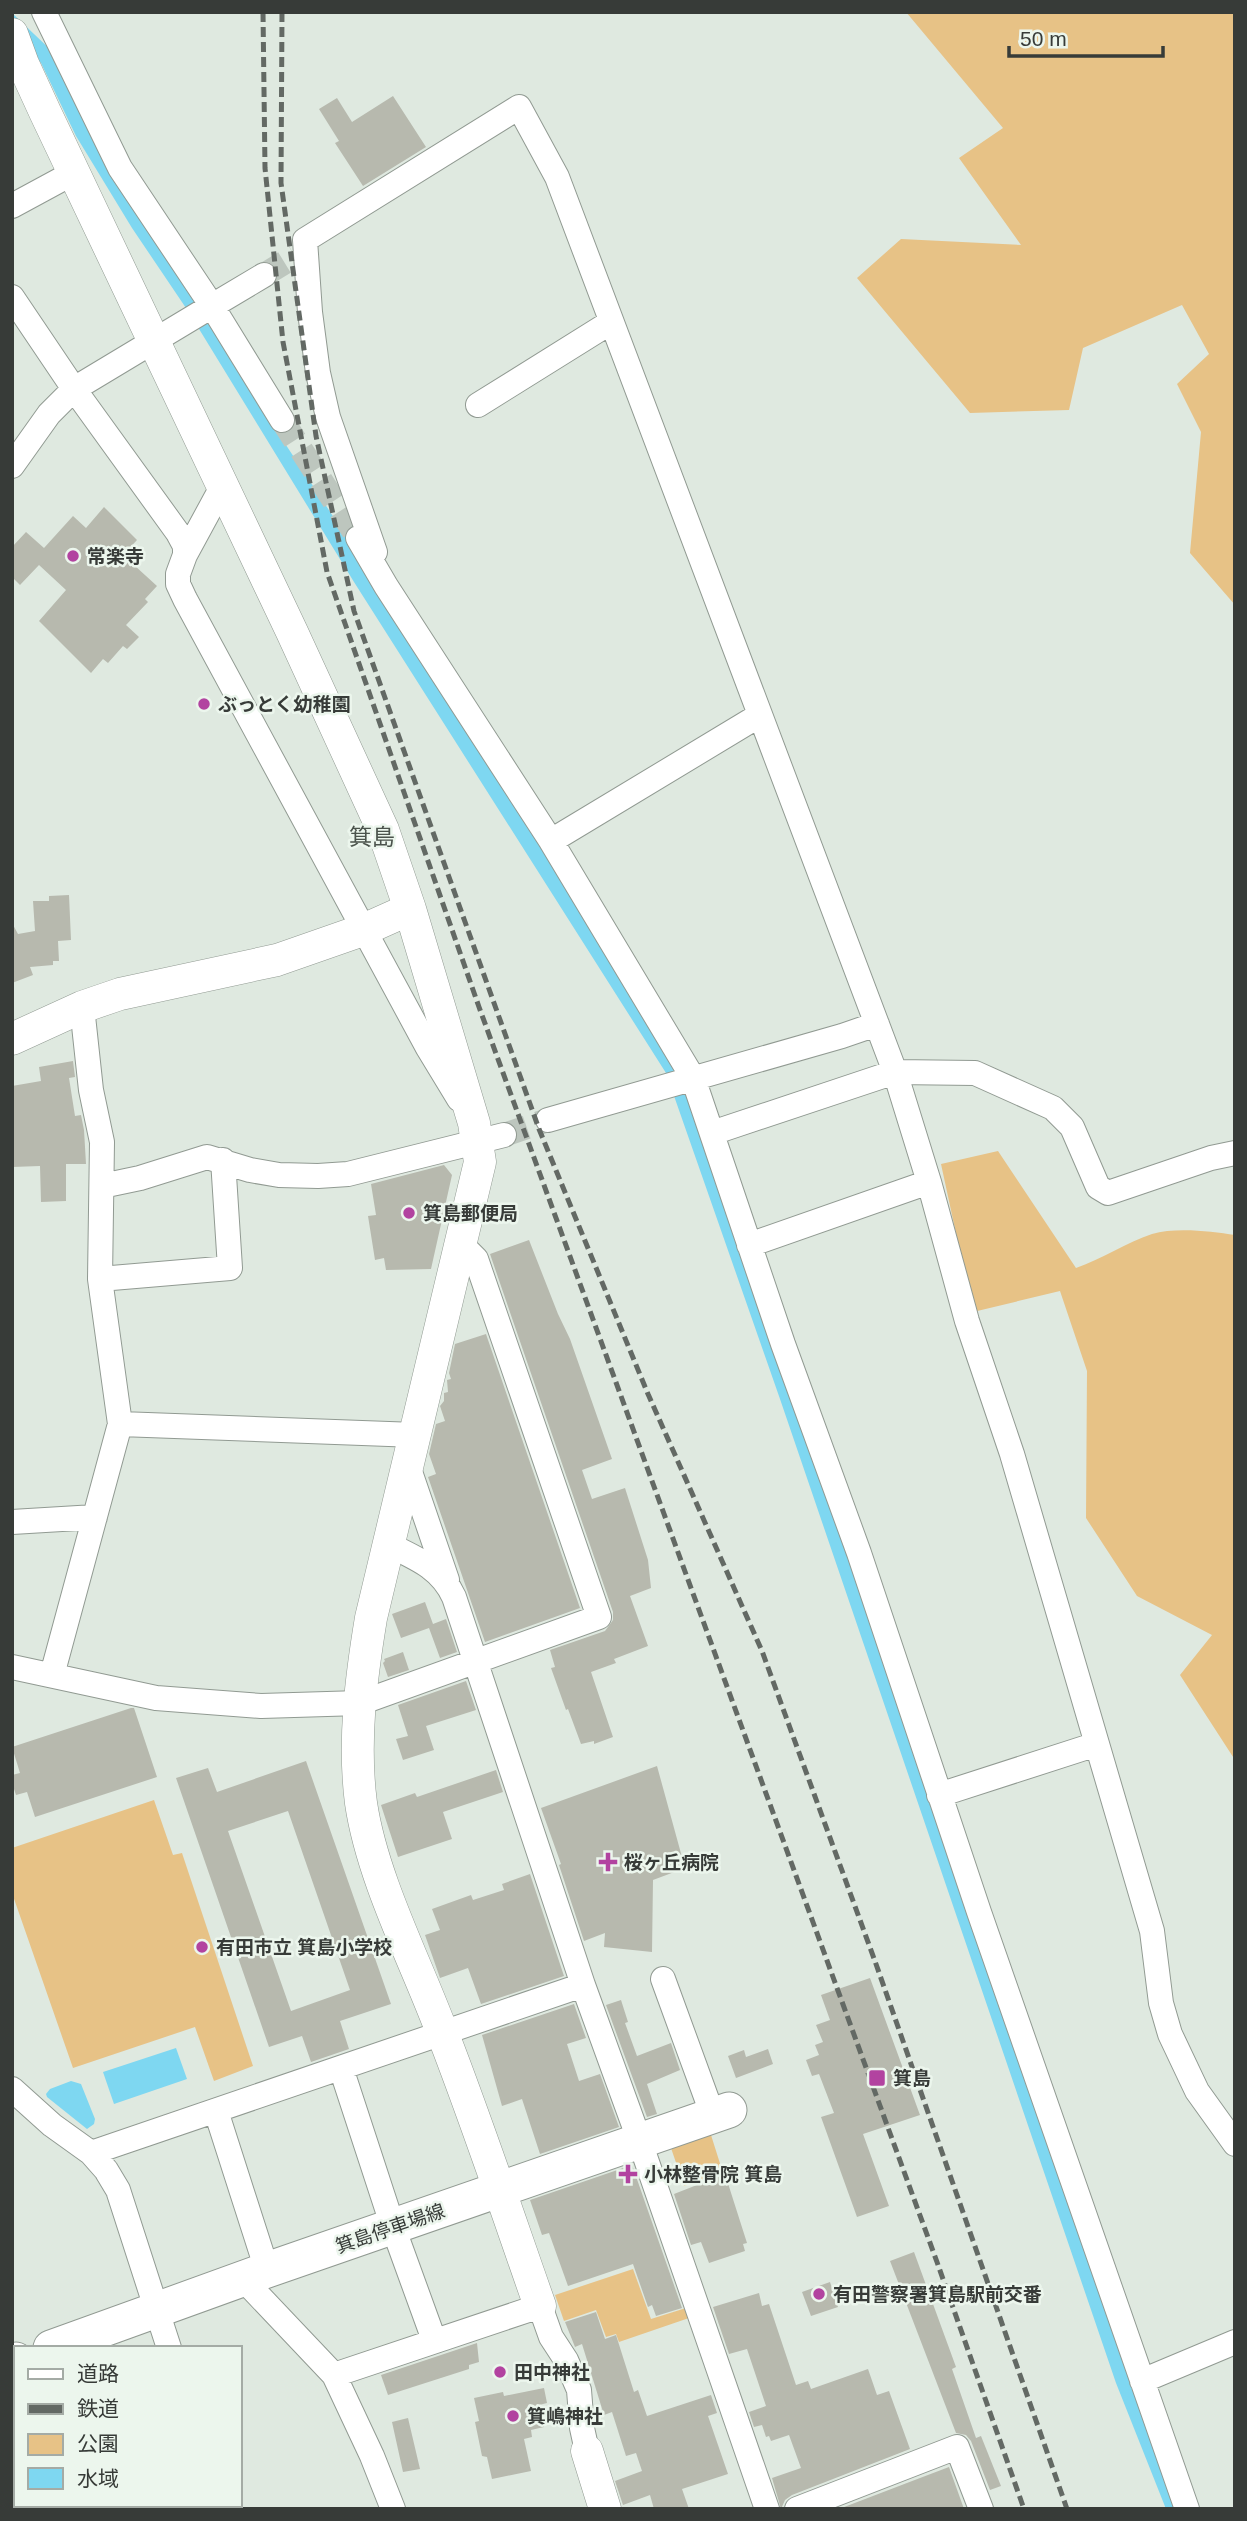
<svg xmlns="http://www.w3.org/2000/svg" width="1247" height="2521" viewBox="0 0 1247 2521" font-family="Helvetica,'Noto Sans JP',sans-serif">
<style>
.green{fill:#e7c286}
.water{fill:#7ed7f1}
.building{fill:#b7b9ae;fill-rule:evenodd}
.lines{fill:none;stroke-linecap:round;stroke-linejoin:round}
.minor-tunnel{stroke:#bdc6be;stroke-width:24;stroke-dasharray:24 12;stroke-linecap:butt}
.minor-casing{stroke:#919a92;stroke-width:26}
.tertiary-casing{stroke:#919a92;stroke-width:33}
.secondary-casing{stroke:#919a92;stroke-width:37}
.trunk-casing{stroke:#919a92;stroke-width:40}
.minor{stroke:#fff;stroke-width:24}
.tertiary{stroke:#fff;stroke-width:32}
.secondary{stroke:#fff;stroke-width:35}
.trunk{stroke:#fff;stroke-width:38}
.rail{stroke:#636964;stroke-width:5;stroke-dasharray:10 5;stroke-linecap:butt}
.poi-dot{fill:#b243a0;stroke:#ecf6ed;stroke-width:2.5}
.labels{text-anchor:middle;stroke-width:5;stroke-linejoin:round;paint-order:stroke}
.poi-label{font-size:19px;font-weight:bold;fill:#373b38;stroke:#ecf6ed;text-anchor:start}
.street-label{font-size:19px;fill:#373b38;stroke:#ecf6ed}
.quarter-label{font-size:23px;fill:#4b534c;stroke:#ecf6ed}
</style>
<rect width="100%" height="100%" fill="#dfe9e0"/>
<!-- green -->
<path class="green" d="M906 12H1235V605L1190 553 1201 432 1177 384 1209 354 1182 305 1083 348 1069 410 970 413 857 278 901 239 1021 245 959 158 1003 128Z
M998 1151 1076 1268C1102 1259 1127 1242 1152 1234 1175 1227 1211 1231 1235 1235V1760L1180 1675 1212 1635 1137 1596 1086 1518 1087 1371 1060 1291 973 1312 941 1164Z
M154 1800 173 1855 182 1853 253 2066 214 2081 195 2027 73 2068 12 1893V1848Z
M711 2135 723 2173 684 2186 671 2148Z
M633 2269 651 2319 686 2308 689 2318 619 2342 616 2334 606 2337 596 2310 564 2321 555 2295Z"/>
<!-- water -->
<path class="water" d="M12 13 56 55 193 292 282 439 379 586 673 1055 1179 2509H1166L1116 2383 780 1399 666 1073 354 582 188 311 132 228 76 136 41 63 12 34Z
M176 2048 187 2079 114 2104 103 2072Z
M71 2081 81 2084 95 2119 94 2124 87 2129 47 2097 46 2094 50 2089Z"/>
<!-- building -->
<path class="building" d="M393 96 426 147 363 186 335 143 339 141 319 109 337 98 352 122Z
M104 507 137 540 123 555 157 586 145 599 148 602 126 625 139 637 127 649 123 646 108 663 103 659 91 673 39 621 66 590 39 565 20 585 12 577V547L26 532 44 548 73 516 86 528Z
M69 895 71 940 58 941 59 961H53V965L30 967 33 975 12 983V923L18 934 35 931 33 901H49V896Z
M73 1061 75 1077 69 1078 75 1116 81 1115 84 1130 86 1164H66V1201L41 1202 40 1166 12 1167V1086L41 1081 39 1067Z
M444 1165 452 1175 431 1269 386 1270 384 1258 375 1260 368 1216 376 1215 371 1184Z
M529 1240 558 1314 570 1339 612 1459 582 1470 592 1499 625 1488 648 1560 651 1588 630 1596 648 1646 614 1659 616 1663 591 1672 613 1737 594 1744V1741L581 1744 568 1709 566 1710 551 1668 555 1667 550 1650 605 1631 613 1620V1612L490 1254Z
M486 1334 580 1608 485 1642 428 1477 436 1474 429 1454 436 1424 445 1421 440 1406 444 1401V1393L448 1392 447 1380 451 1379 449 1373 455 1344Z
M425 1602 433 1624 446 1619 457 1652 440 1658 429 1628 401 1638 392 1614Z
M403 1652 409 1670 388 1677 383 1663 385 1661 384 1659Z
M466 1681 476 1710 426 1726 434 1750 403 1760 396 1739 408 1736 398 1705Z
M131 1708H134L157 1777 35 1817 27 1792 16 1795 12 1783V1775L20 1773 12 1747Z
M306 1761 391 2004 340 2021 349 2049 311 2062 302 2036 269 2047 176 1778 208 1768 217 1792ZM288 1811 350 1990 291 2011 228 1831Z
M657 1766 685 1868 653 1880 652 1952 604 1947 605 1933 584 1941 559 1865 561 1864 541 1808Z
M496 1770 503 1792 443 1812 452 1839 398 1857 381 1805 415 1793 417 1797Z
M530 1874 564 1976 481 2004 468 1968 440 1978 425 1935 440 1930 432 1909 471 1895 473 1900 504 1890 502 1884Z
M870 1978 920 2115 863 2134 889 2206 857 2217 821 2117 834 2113 819 2074 812 2076 806 2060 819 2055 815 2045 823 2042 816 2025 830 2020 821 1995Z
M621 2000 628 2022 625 2023 637 2056 671 2043 680 2070 647 2084 657 2114 647 2117 606 2005Z
M574 2004 586 2038 567 2044 579 2081 600 2074 619 2127 540 2154 522 2099 502 2106 482 2035Z
M768 2049 773 2064 736 2078 728 2056 744 2050 746 2057Z
M632 2165 682 2308 656 2316 652 2305 648 2307 633 2264 568 2286 549 2233 542 2235 530 2200Z
M725 2174 747 2243 743 2244 745 2251 709 2263 701 2242 691 2245 674 2194Z
M914 2252 956 2367 952 2369 976 2438 981 2436 1001 2486 990 2490 971 2441 966 2435 956 2433 890 2261Z
M830 2282 838 2307 811 2316 802 2292Z
M759 2293 762 2306 769 2304 796 2385 808 2381 811 2389 868 2369 877 2395 889 2391 910 2449 792 2495 785 2500 781 2509 772 2478 801 2468 789 2435 771 2441 769 2436 766 2437 762 2425 754 2427 749 2412 766 2406 747 2349 729 2354 713 2307Z
M596 2312 605 2339 616 2335 634 2392 638 2390 647 2416 711 2395 717 2413 708 2416 728 2474 682 2489 689 2509H654L650 2495 623 2505 615 2481 642 2471 636 2453 626 2456 612 2412 604 2415 582 2344 575 2347 565 2322Z
M477 2343 479 2362 469 2365V2369L388 2395 381 2375Z
M544 2388 547 2403 539 2405 544 2427 531 2430 532 2437 524 2439 531 2471 492 2479 487 2457 482 2456 475 2422 479 2421 474 2398 503 2392 504 2396Z
M408 2418 420 2469 403 2472 392 2422Z
M949 2467 964 2509H839L920 2478Z"/>
<g class="lines">
<!-- minor-tunnel -->
<path class="minor-tunnel" d="M264 275 295 256
M282 420 358 538
M504 1135 548 1120"/>
<!-- minor casing -->
<g class="minor-casing">
<path id="minor" d="M44 12 120 168 212 306 264 275
M12 206 73 173
M12 297 74 389 178 533 185 546V555L178 574V584L185 599 428 1048 459 1099
M478 405 611 322
M12 466 49 414 74 389 212 306 282 420
M358 538 386 586 551 841 693 1078 783 1344 859 1553 979 1912 1187 2509
M375 552 328 417 318 373 310 312 305 240 519 107 557 177 895 1072 975 1073 1053 1108 1072 1127 1098 1187 1108 1193 1211 1158 1235 1153
M185 555 223 485
M551 841 760 715
M82 1007 91 1090 102 1142 100 1279 120 1424 416 1435
M548 1120 842 1036 877 1024
M712 1133 895 1072 929 1182
M102 1186 140 1178 207 1157 250 1170 279 1175 318 1176 348 1174 504 1135
M749 1245 929 1182 967 1321 1012 1454 1097 1744
M100 1279 230 1268 223 1160
M408 1466 447 1580
M12 1522 95 1517
M389 1545C416 1558 441 1568 454 1597L583 1985 640 2142 767 2509
M12 1667 156 1698 261 1706 360 1703 599 1617 476 1259 461 1244
M52 1675 120 1424
M939 1795 1097 1744 1152 1931 1161 2003 1170 2034 1197 2091 1235 2144
M663 1979 713 2116
M341 2068 393 2227 434 2340
M12 2089 52 2125 91 2153 106 2170 118 2190 169 2348
M216 2111 267 2270
M91 2153 583 1985
M243 2279 334 2375 540 2306 551 2337 566 2360 579 2390 582 2428 587 2451
M334 2375 372 2456 393 2509
M1142 2381 1235 2342
M114 2509 132 2505
M797 2509 957 2447 981 2509"/>
</g>
<!-- tertiary casing -->
<g class="tertiary-casing">
<path id="tertiary" d="M12 34 23 64 45 112 292 632 383 830 410 909 474 1123 480 1162 371 1618C361 1678 353 1742 361 1803 372 1878 415 1960 442 2032 477 2122 508 2215 540 2306
M12 1039 82 1007 120 994 277 960 363 930 410 909
M587 2451 605 2509"/>
</g>
<!-- secondary casing -->
<g class="secondary-casing">
<path id="secondary" d="M51 2348 267 2270 729 2110
M12 2361 16 2360"/>
</g>
<!-- trunk casing -->
<g class="trunk-casing">
<path id="trunk" d="M12 2430 16 2441
M36 2505 38 2509"/>
</g>
<!-- minor -->
<use href="#minor" class="minor"/>
<!-- tertiary -->
<use href="#tertiary" class="tertiary"/>
<!-- secondary -->
<use href="#secondary" class="secondary"/>
<!-- trunk -->
<use href="#trunk" class="trunk"/>
<!-- rail -->
<path class="rail" d="M263 12 265 168 283 342 327 572 479 1007 937 2262 1024 2509
M282 12 281 183 316 436 354 611 539 1129 648 1394 762 1651 876 1964 1067 2509"/>
</g>
<!-- markers -->
<g class="poi-dot">
<circle cx="73" cy="556" r="7"/>
<circle cx="204" cy="704" r="7"/>
<circle cx="409" cy="1213" r="7"/>
<path d="M604.5 1851.5h7v7h7v7h-7v7h-7v-7h-7v-7h7z"/>
<circle cx="202" cy="1947" r="7"/>
<rect x="868" y="2069" width="18" height="18" rx="3.5"/>
<path d="M624.5 2163.5h7v7h7v7h-7v7h-7v-7h-7v-7h7z"/>
<circle cx="819" cy="2294" r="7"/>
<circle cx="500" cy="2372" r="7"/>
<circle cx="513" cy="2416" r="7"/>
</g>
<g class="labels">
<!-- poi labels -->
<g class="poi-label">
<text x="87" y="563">常楽寺</text>
<text x="218" y="711">ぶっとく幼稚園</text>
<text x="423" y="1220">箕島郵便局</text>
<text x="624" y="1869">桜ヶ丘病院</text>
<text x="216" y="1954">有田市立 箕島小学校</text>
<text x="893" y="2085">箕島</text>
<text x="644" y="2181">小林整骨院 箕島</text>
<text x="833" y="2301">有田警察署箕島駅前交番</text>
<text x="514" y="2379">田中神社</text>
<text x="527" y="2423">箕嶋神社</text>
</g>
<!-- street labels -->
<g class="street-label">
<text transform="translate(390 2228) rotate(-19)" y="7">箕島停車場線</text>
</g>
<!-- quarter labels -->
<g class="quarter-label">
<text x="372" y="845">箕島</text>
</g>
</g>
<!-- border -->
<rect width="1247" height="2521" fill="none" stroke="#373b38" stroke-width="28"/>
<!-- legend -->
<rect x="14" y="2346" width="228" height="161" fill="#ecf6ed" stroke="#a4aba5" stroke-width="2"/>
<rect x="28" y="2369" width="35" height="10" fill="#ffffff" stroke="#a4aba5" stroke-width="2"/>
<text x="77" y="2381" font-size="21" fill="#373b38">道路</text>
<rect x="28" y="2404" width="35" height="10" fill="#636964" stroke="#a4aba5" stroke-width="2"/>
<text x="77" y="2416" font-size="21" fill="#373b38">鉄道</text>
<rect x="28" y="2434" width="35" height="21" fill="#e7c286" stroke="#a4aba5" stroke-width="2"/>
<text x="77" y="2451" font-size="21" fill="#373b38">公園</text>
<rect x="28" y="2468" width="35" height="21" fill="#7ed7f1" stroke="#a4aba5" stroke-width="2"/>
<text x="77" y="2486" font-size="21" fill="#373b38">水域</text>
<!-- scale -->
<path d="M1009 46v10h154v-10" fill="none" stroke="#373b38" stroke-width="3.5"/>
<text x="1020" y="46" font-size="21" fill="#373b38" stroke="#ecf6ed" stroke-width="5" paint-order="stroke">50 m</text>
</svg>
